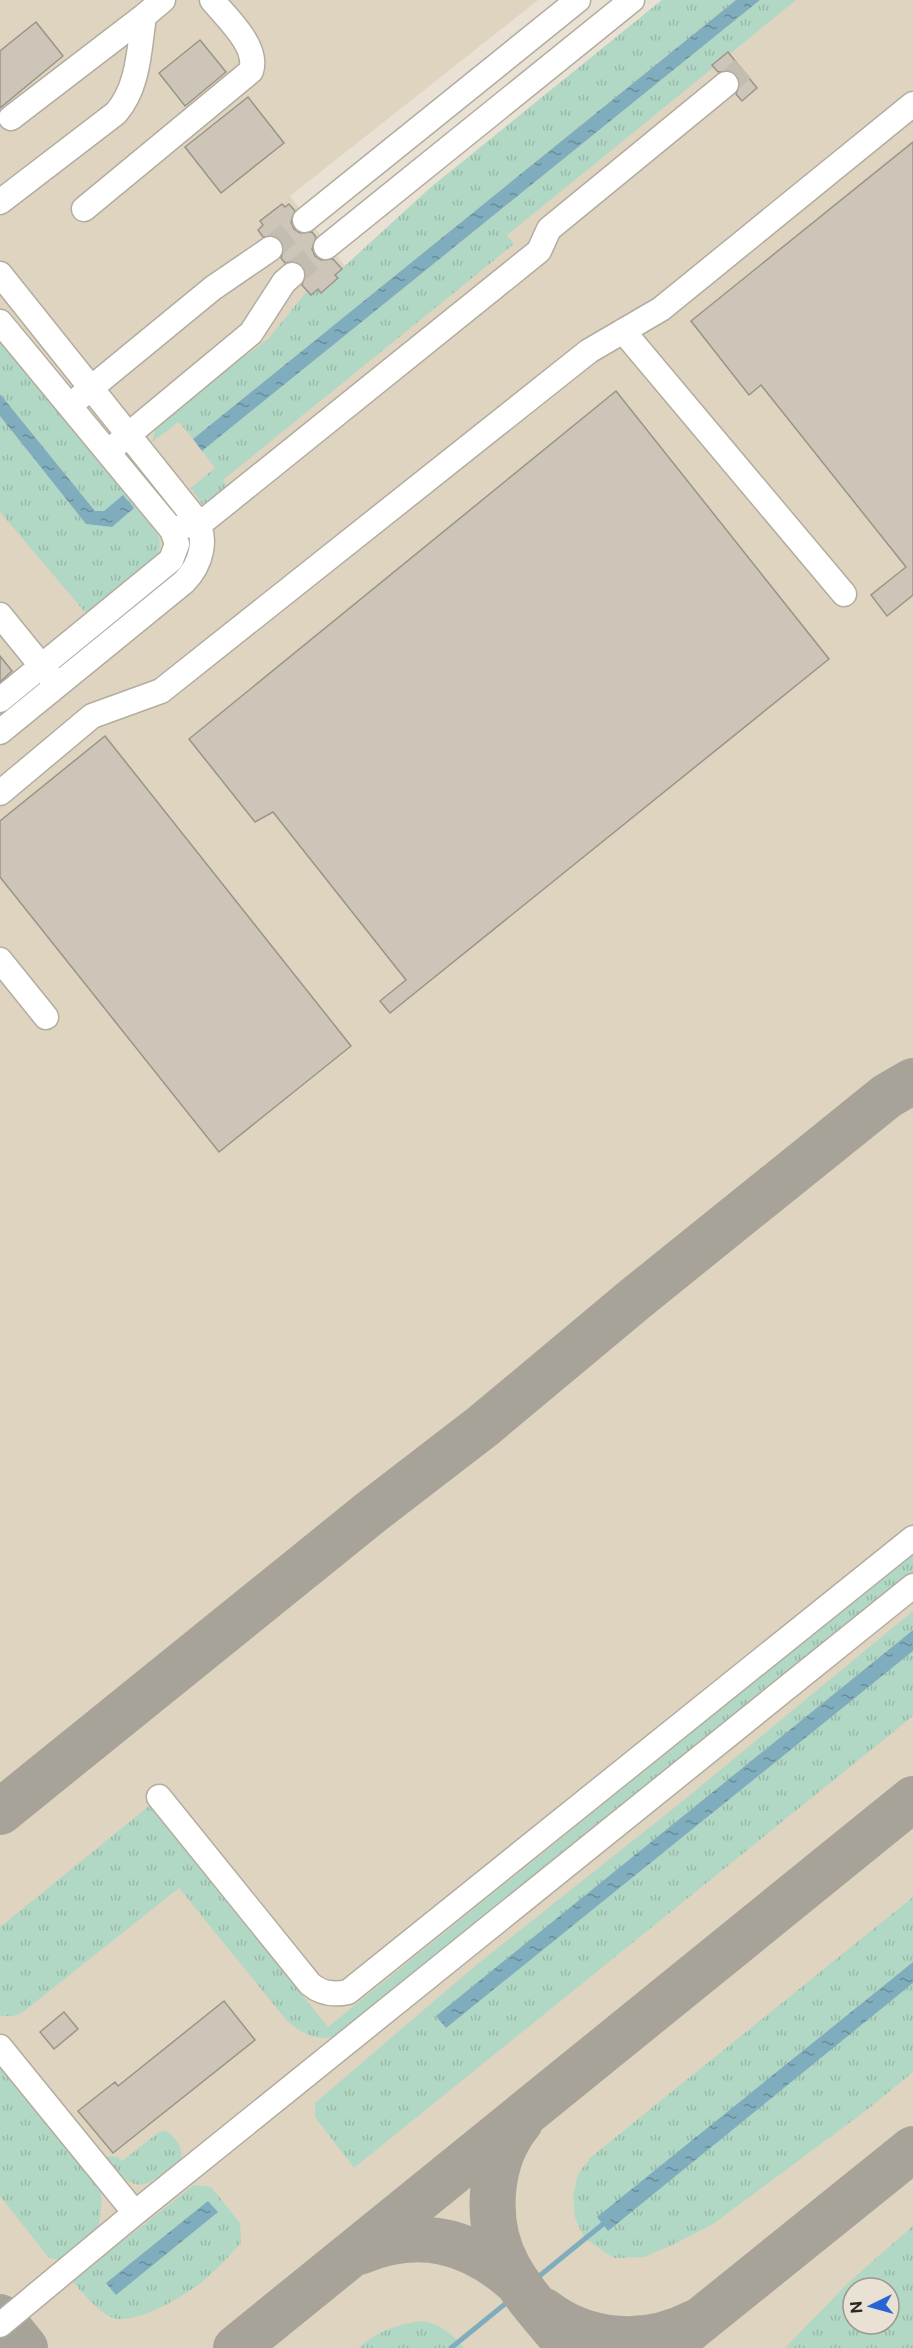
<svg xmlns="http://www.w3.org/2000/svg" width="913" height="2348" viewBox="0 0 913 2348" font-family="'Public Sans',sans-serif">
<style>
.built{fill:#ded4c0;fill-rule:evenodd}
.grass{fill:url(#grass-tufts);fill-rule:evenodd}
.water{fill:url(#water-ripples)}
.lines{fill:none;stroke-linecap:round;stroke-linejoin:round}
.stream{stroke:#7fadbd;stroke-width:5}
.taxiway{stroke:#a8a398;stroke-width:46}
.building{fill:#ccc5b8;stroke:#9b9588;stroke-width:1.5}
.minor-tunnel{stroke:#c2bcb1;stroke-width:24;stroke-dasharray:24 12;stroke-linecap:butt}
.minor-casing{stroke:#b3ada0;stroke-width:27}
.minor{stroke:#fff;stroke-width:24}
</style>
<defs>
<pattern id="grass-tufts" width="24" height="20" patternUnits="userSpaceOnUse" patternTransform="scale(1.5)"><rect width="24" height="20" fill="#b1d8c5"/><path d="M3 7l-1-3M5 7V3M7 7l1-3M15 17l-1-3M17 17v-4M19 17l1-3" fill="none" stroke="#98b9a9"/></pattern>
<pattern id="water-ripples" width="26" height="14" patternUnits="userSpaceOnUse" patternTransform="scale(1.5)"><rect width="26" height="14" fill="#7fadbd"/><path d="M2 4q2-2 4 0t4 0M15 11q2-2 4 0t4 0" fill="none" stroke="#688d99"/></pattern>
</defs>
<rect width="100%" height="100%" fill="#e8e1d4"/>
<!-- built -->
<path class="built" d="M0 0H538L290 196 345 266 430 188 662 0H913V2348H0ZM853 2288H889V2324H853Z"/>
<!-- grass -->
<path class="grass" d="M662 0H736L193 439 179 422 152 442 156 427 163 417 269 338 307 291 311 295 318 289 321 292 338 279 335 275 430 188Z
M760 0H796L731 53 728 52 714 67 507 235 514 244 223 480 230 490 210 504H202L191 488 215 468 202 451Z
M0 336 156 529C161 541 161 548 156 560L89 617 0 512V416L86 524 104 511H95L0 394Z
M913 1554V1573L339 2035C320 2042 303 2035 288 2022L179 1888 23 2012 14 2016H0V1927L149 1806 328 2027Z
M913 1611V1630L437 2016 446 2027 913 1651V1716L354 2168 315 2117V2103L475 1966 684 1800Z
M913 1897V2072L868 2109 713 2224 672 2245 644 2257 614 2258 584 2238 575 2217 573 2196 578 2174 591 2157Z
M0 2066 100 2188 102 2201 98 2231 60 2260 49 2258 0 2196Z
M165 2131C176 2136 184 2149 181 2160 140 2190 139 2197 103 2156L118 2157 122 2161 159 2132Z
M194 2185 211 2187 240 2223 241 2243C229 2256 216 2270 202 2282 184 2296 142 2321 118 2319 103 2318 82 2292 72 2281Z
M913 2226V2348H785L849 2282ZM853 2288H889V2324H853Z
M423 2321C442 2325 451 2333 464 2348H358C378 2331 397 2324 423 2321Z"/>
<!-- water -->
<path class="water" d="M736 0H760L202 451 193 439Z
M0 394 95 511H104L123 495 134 508 112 527 86 524 0 416Z
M913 1630V1651L446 2028 436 2016Z
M913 1962V1983L608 2231 597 2217Z
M208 2201 218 2212 116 2295 106 2283Z"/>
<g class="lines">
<!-- stream -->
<path class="stream" d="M451 2348 608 2220"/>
<!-- taxiway -->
<path class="taxiway" d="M0 1812 370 1513 483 1426 635 1299 887 1096 913 1081
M520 2122C488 2161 484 2223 508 2267 524 2296 549 2322 570 2348
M359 2252C419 2227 470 2240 517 2282
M544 2311C587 2344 646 2348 694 2323
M0 2317 25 2348
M236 2348 913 1799
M666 2348 913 2149"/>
</g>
<!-- building -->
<path class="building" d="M36 22 63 56 0 108V51Z
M200 40 226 72 185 106 159 73Z
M728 52 757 88 742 101 736 94 740 82 737 75 730 71 718 72 712 65Z
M248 97 284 143 221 193 185 147Z
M913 142V595L887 616 871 595 906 567 761 385 749 395 691 321Z
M282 204 285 207 289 204 295 211 291 222 294 229 300 233 312 232 316 237 312 249 315 256 321 260 333 259 342 269 335 275 338 278 321 293 318 289 311 295 302 285 306 273 303 266 296 261 285 263 281 258 284 249 281 241 276 236 263 237 258 230 263 225 260 221Z
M616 391 829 659 390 1013 380 1001 406 980 273 812 255 822 189 739Z
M0 656 12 671 0 682Z
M105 736 351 1046 219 1152 0 877V821Z
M224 2001 255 2040 113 2153 78 2111 115 2082 118 2086Z
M64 2012 78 2029 54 2049 40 2032Z"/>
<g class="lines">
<!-- minor-tunnel -->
<path class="minor-tunnel" d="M726 84 743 69
M270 249 305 220
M292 275 326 247"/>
<!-- minor casing -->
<g class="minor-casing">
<path id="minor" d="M11 118 144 16
M0 202 116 113C139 87 139 49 144 16L163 0
M84 209 251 71C259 47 227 18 212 0
M305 220 578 0
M326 247 632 0
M0 274 194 517C209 538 201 565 184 582L0 732
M0 322 172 530 177 544 171 560 0 700
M623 331 844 594
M79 398 213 288 270 249
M116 445 251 333 284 282 292 275
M172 530 205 520 539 251 549 229 726 84
M0 615 52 679
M0 793 92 716 161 691 589 351 661 309 913 104
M0 960 46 1017
M159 1797 310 1984C322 1994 334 1995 348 1992L913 1538
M0 2047 135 2213
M0 2325 135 2213 913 1586"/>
</g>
<!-- minor -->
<use href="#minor" class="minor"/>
</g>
<!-- north arrow -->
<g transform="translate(871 2306) rotate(265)"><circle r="28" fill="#e8e1d4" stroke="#9c978d" stroke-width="1.5"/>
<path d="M0-4.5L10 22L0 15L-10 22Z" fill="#2965d2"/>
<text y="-9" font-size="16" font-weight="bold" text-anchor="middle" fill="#2b2823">N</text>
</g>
</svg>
